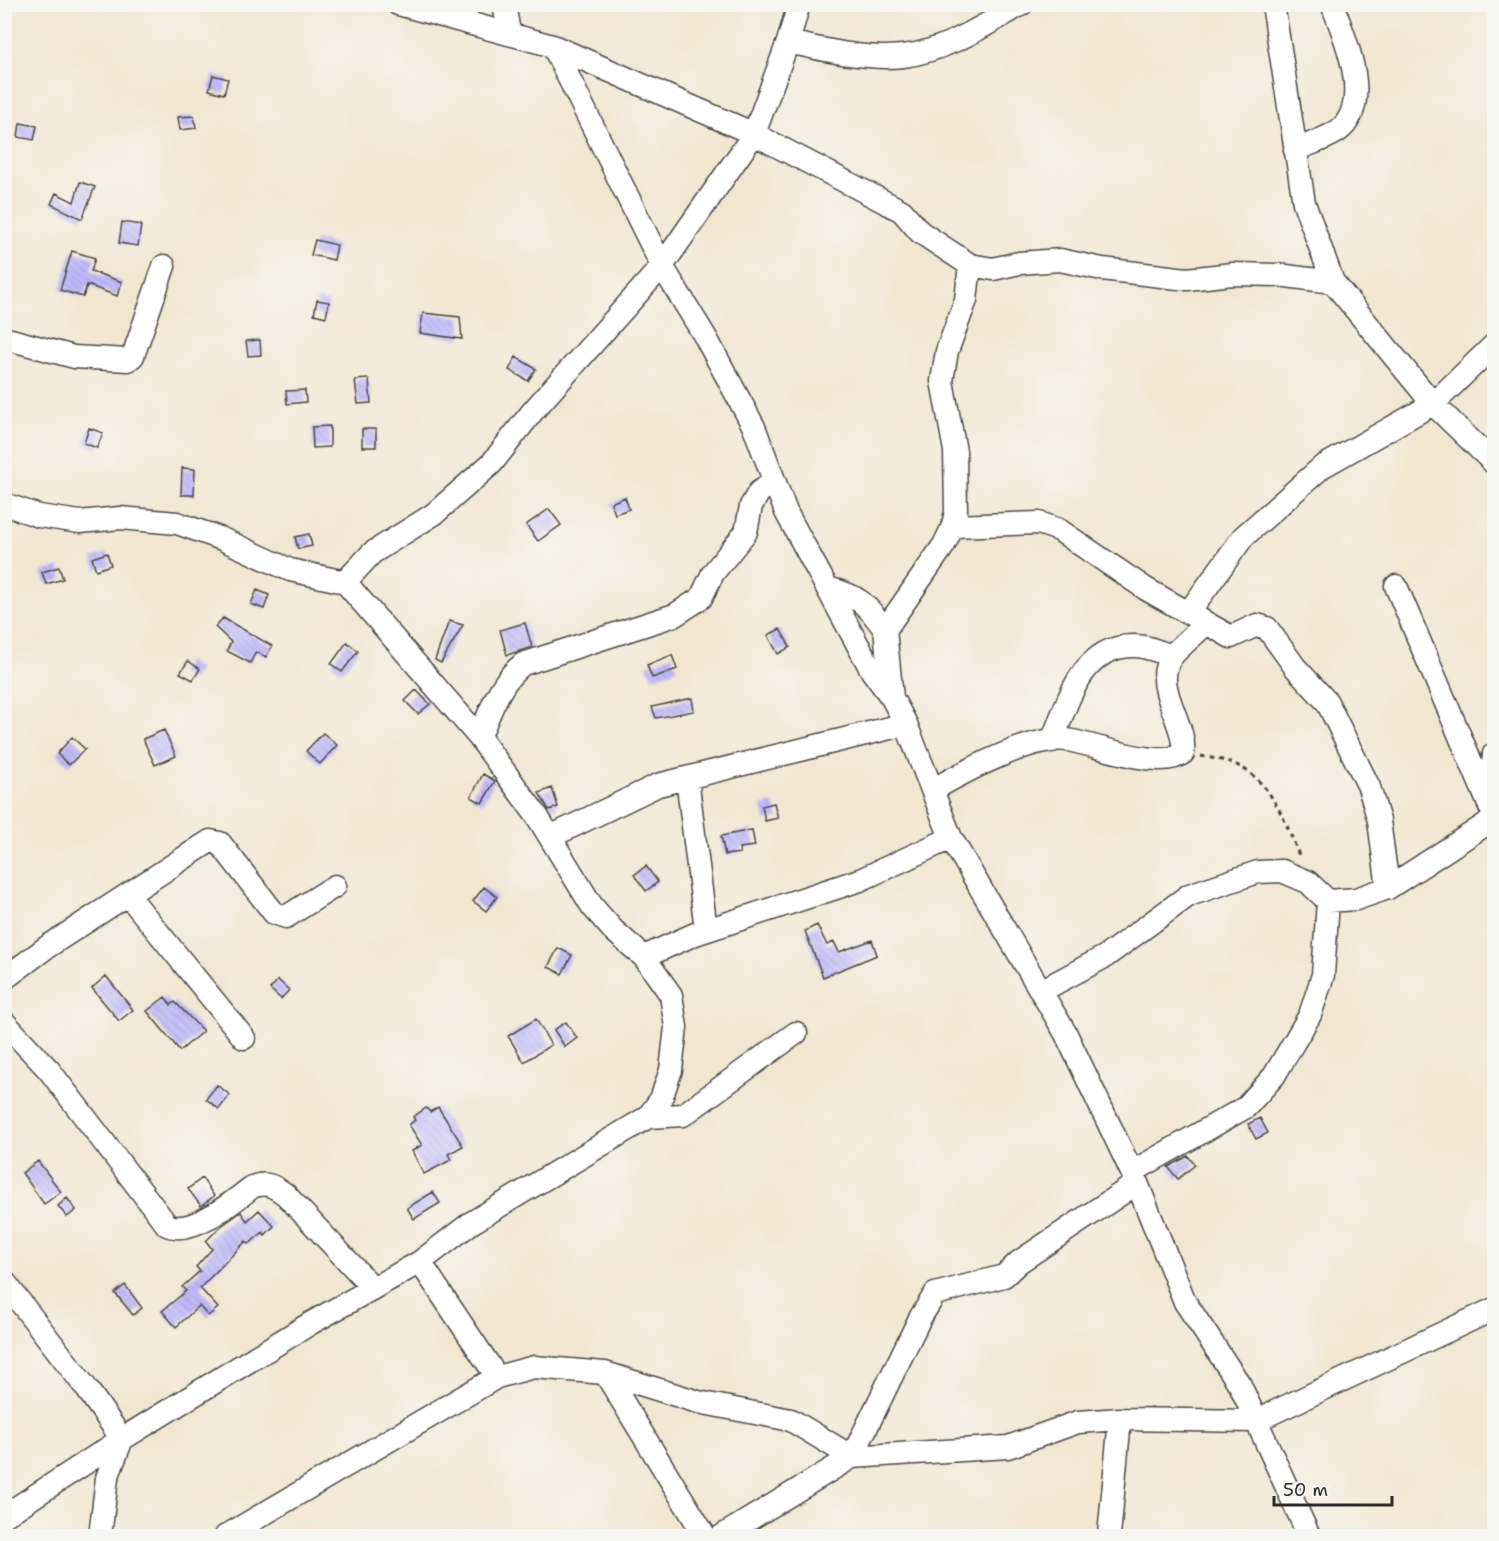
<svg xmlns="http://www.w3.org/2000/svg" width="1499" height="1541" viewBox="0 0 1499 1541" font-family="'Shantell Sans',sans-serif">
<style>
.building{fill:url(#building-back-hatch)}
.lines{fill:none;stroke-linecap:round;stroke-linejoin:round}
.minor-casing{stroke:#494744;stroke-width:25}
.path{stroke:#494744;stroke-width:3;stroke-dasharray:4.5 4.5;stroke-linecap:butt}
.minor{stroke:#fff;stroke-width:22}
</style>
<defs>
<pattern id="building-back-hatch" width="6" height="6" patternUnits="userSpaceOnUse" patternTransform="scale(1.5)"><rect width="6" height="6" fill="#c1b9fa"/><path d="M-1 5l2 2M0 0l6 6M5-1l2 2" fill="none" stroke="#a69fd6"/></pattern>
</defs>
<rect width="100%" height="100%" fill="#f6f6f2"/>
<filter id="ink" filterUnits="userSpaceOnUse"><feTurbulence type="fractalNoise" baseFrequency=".0167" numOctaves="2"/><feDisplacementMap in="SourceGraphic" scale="12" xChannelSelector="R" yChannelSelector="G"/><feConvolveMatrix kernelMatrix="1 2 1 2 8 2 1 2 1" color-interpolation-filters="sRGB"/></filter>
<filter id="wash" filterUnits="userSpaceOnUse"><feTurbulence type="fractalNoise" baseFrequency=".008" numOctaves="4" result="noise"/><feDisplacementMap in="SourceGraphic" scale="24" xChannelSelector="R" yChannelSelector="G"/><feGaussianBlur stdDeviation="1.35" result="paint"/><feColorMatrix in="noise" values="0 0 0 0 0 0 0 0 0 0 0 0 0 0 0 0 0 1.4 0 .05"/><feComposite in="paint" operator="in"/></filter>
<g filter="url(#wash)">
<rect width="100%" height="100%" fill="#f1e7d1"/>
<g id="blocks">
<!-- building -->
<path class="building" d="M213 75 228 79 224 94 209 90Z
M194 116 196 128 180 130 178 117Z
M20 123 37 126 34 140 18 137Z
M80 182 95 187 82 219 51 204 56 193 74 202Z
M122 222 141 225 138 246 119 243Z
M315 240 337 245 334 260 311 255Z
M72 251 95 258 91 271 122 282 117 296 87 285 83 297 60 290Z
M317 300 329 302 326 317 314 314Z
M423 313 460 317 462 339 420 333Z
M260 340 261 355 248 356 246 341Z
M516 357 536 369 528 381 509 370Z
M369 379 371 403 358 404 355 380Z
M305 390 306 402 287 404 286 391Z
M330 426V447L313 448 312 427Z
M89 428 103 433 97 448 84 443Z
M362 429H376V447H362Z
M182 468 195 469 194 495H181Z
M625 497 629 509 615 514 611 503Z
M549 509 561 525 538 541 526 525Z
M309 534 312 546 298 549 295 537Z
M107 553 111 565 96 570 92 558Z
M59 567 63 579 46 584 42 572Z
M257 590 269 595 264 609 251 604Z
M223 618 272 646 266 657 256 652 250 663 227 651 231 642 215 627Z
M449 621 463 625 441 663 435 660Z
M525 623 532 647 507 655 500 630Z
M780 629 790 647 778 654 768 635Z
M347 642 358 651 342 672 331 664Z
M672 655 677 669 652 678 647 665Z
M188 661 200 669 193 680 180 673Z
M416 690 430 704 418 714 405 701Z
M692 698 694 711 656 718 652 707Z
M164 730 176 756 155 765 143 739Z
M323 733 337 745 320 764 306 751Z
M72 737 85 749 69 765 57 754Z
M483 774 495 781 482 803 471 797Z
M552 788 558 807 549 810 539 793Z
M774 803 778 818 765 821 762 806Z
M752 830 755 846 739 848 740 853 725 855 721 836Z
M646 866 658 882 646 891 634 875Z
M484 887 497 897 486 911 473 901Z
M817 925 827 945 834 942 839 952 872 940 877 955 823 977 805 931Z
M558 948 572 955 562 974 548 967Z
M106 976 133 1010 119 1021 92 988Z
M278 980 289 990 281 999 270 989Z
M165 997 171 1005 175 1002 203 1031 180 1051 147 1011Z
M536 1019 551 1045 524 1062 508 1036Z
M566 1022 577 1038 565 1047 554 1030Z
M217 1085 230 1095 219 1109 206 1099Z
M438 1107 463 1146 448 1154 451 1160 424 1174 412 1151 422 1145 409 1125 415 1120 413 1117 426 1108 430 1112Z
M1260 1118 1268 1133 1256 1139 1248 1124Z
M1188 1156 1195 1165 1178 1179 1168 1167Z
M38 1161 61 1192 44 1204 22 1173Z
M202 1178 214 1196 201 1206 188 1189Z
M433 1192 440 1203 414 1219 407 1208Z
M67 1198 76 1210 67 1217 58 1206Z
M259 1210 274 1226 265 1235 263 1232 249 1244 246 1241 200 1288 218 1308 208 1316 199 1306 176 1327 162 1311 186 1291 182 1287 200 1271 196 1267 212 1249 206 1241 220 1227 241 1212 247 1221Z
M125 1285 142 1308 133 1315 115 1293Z"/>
</g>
</g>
<g filter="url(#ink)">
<use href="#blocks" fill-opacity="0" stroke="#494744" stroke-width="1.5"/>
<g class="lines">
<!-- minor casing -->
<g class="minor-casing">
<path id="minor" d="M398 4 553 46 754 134 902 211 920 232 970 265 993 269 1019 263 1060 260 1102 269 1187 279 1233 274 1278 275 1333 282
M504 4 509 32
M1273 4 1304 203 1333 282 1433 404 1494 463
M788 42C825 50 866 60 903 56 946 51 985 25 1022 4
M553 46 662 266 706 338 754 427 786 512 872 671 892 698
M1295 150C1309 144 1326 139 1338 131 1374 104 1345 37 1332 4
M970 265 966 300 947 351 942 381 955 451 956 511 953 526 944 545 885 630 892 698 906 724 951 838 1066 1034 1137 1183 1185 1302 1240 1385 1309 1536
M4 338 74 357 128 360 133 356 164 266
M4 504 39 516 80 522 120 518 177 523 222 539 290 570 345 582 479 737 537 816 592 906 613 930 644 957 671 995 676 1027 671 1070 661 1099 648 1117 471 1223 420 1262 311 1323 122 1439 4 1516
M953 526 1039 523 1059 530 1146 589 1231 637 1257 625 1267 628 1295 667 1327 702 1369 787 1379 821 1388 888
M345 582 372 553 434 514 492 463 533 411 662 266 754 134 788 42 799 4
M1396 586 1494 816
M827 588C859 596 866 603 885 630
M1189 612 1243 537 1322 467 1433 404 1494 345
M479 737C491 711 499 682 523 664L675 615 701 598 713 573 746 532 751 506 759 492 773 483
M1052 741C1068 702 1081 647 1132 646 1146 645 1159 652 1172 656
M687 778 706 930
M934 789C964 772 1033 735 1067 740 1095 744 1161 771 1183 753 1187 723 1150 685 1172 656 1182 644 1196 634 1206 623
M1491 800 1494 754
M550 837 658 785 906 724
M128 895 244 1038
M644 957 695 934 860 880 951 838
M4 979 47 947 210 841 220 843 274 913 286 917 335 886
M1041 991 1106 956 1189 895 1258 872 1282 871 1308 882 1328 901 1356 899 1388 888 1494 819
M4 1022 49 1070 167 1225C191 1236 232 1203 252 1187 266 1181 274 1186 286 1195L373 1288
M648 1117 683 1115 796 1033
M1132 1172 1246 1107 1274 1076 1310 1015 1323 975 1328 901
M4 1281 87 1389 122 1439 107 1478 100 1536
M605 1373 705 1536
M497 1377 534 1367 605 1373 698 1402 791 1420 852 1457 722 1536
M1120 1419 1255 1421 1494 1309
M226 1536 497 1377 420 1262
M1109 1536 1120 1419 1078 1422 1008 1447 852 1457 920 1318 935 1294 1004 1276 1019 1262 1137 1183"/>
</g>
<!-- path -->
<path class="path" d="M1201 756C1210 758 1220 759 1229 762 1269 775 1286 822 1300 858"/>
<!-- minor -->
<use href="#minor" class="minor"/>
</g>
</g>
<!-- margin -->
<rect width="1499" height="1541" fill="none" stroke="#f6f6f2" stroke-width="24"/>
<!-- scale -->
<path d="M1274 1496v9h118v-9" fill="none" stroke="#2b2b2b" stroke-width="3"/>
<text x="1283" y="1496" font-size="18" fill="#2b2b2b" stroke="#f6f6f2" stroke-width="4.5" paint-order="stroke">50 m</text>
</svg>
